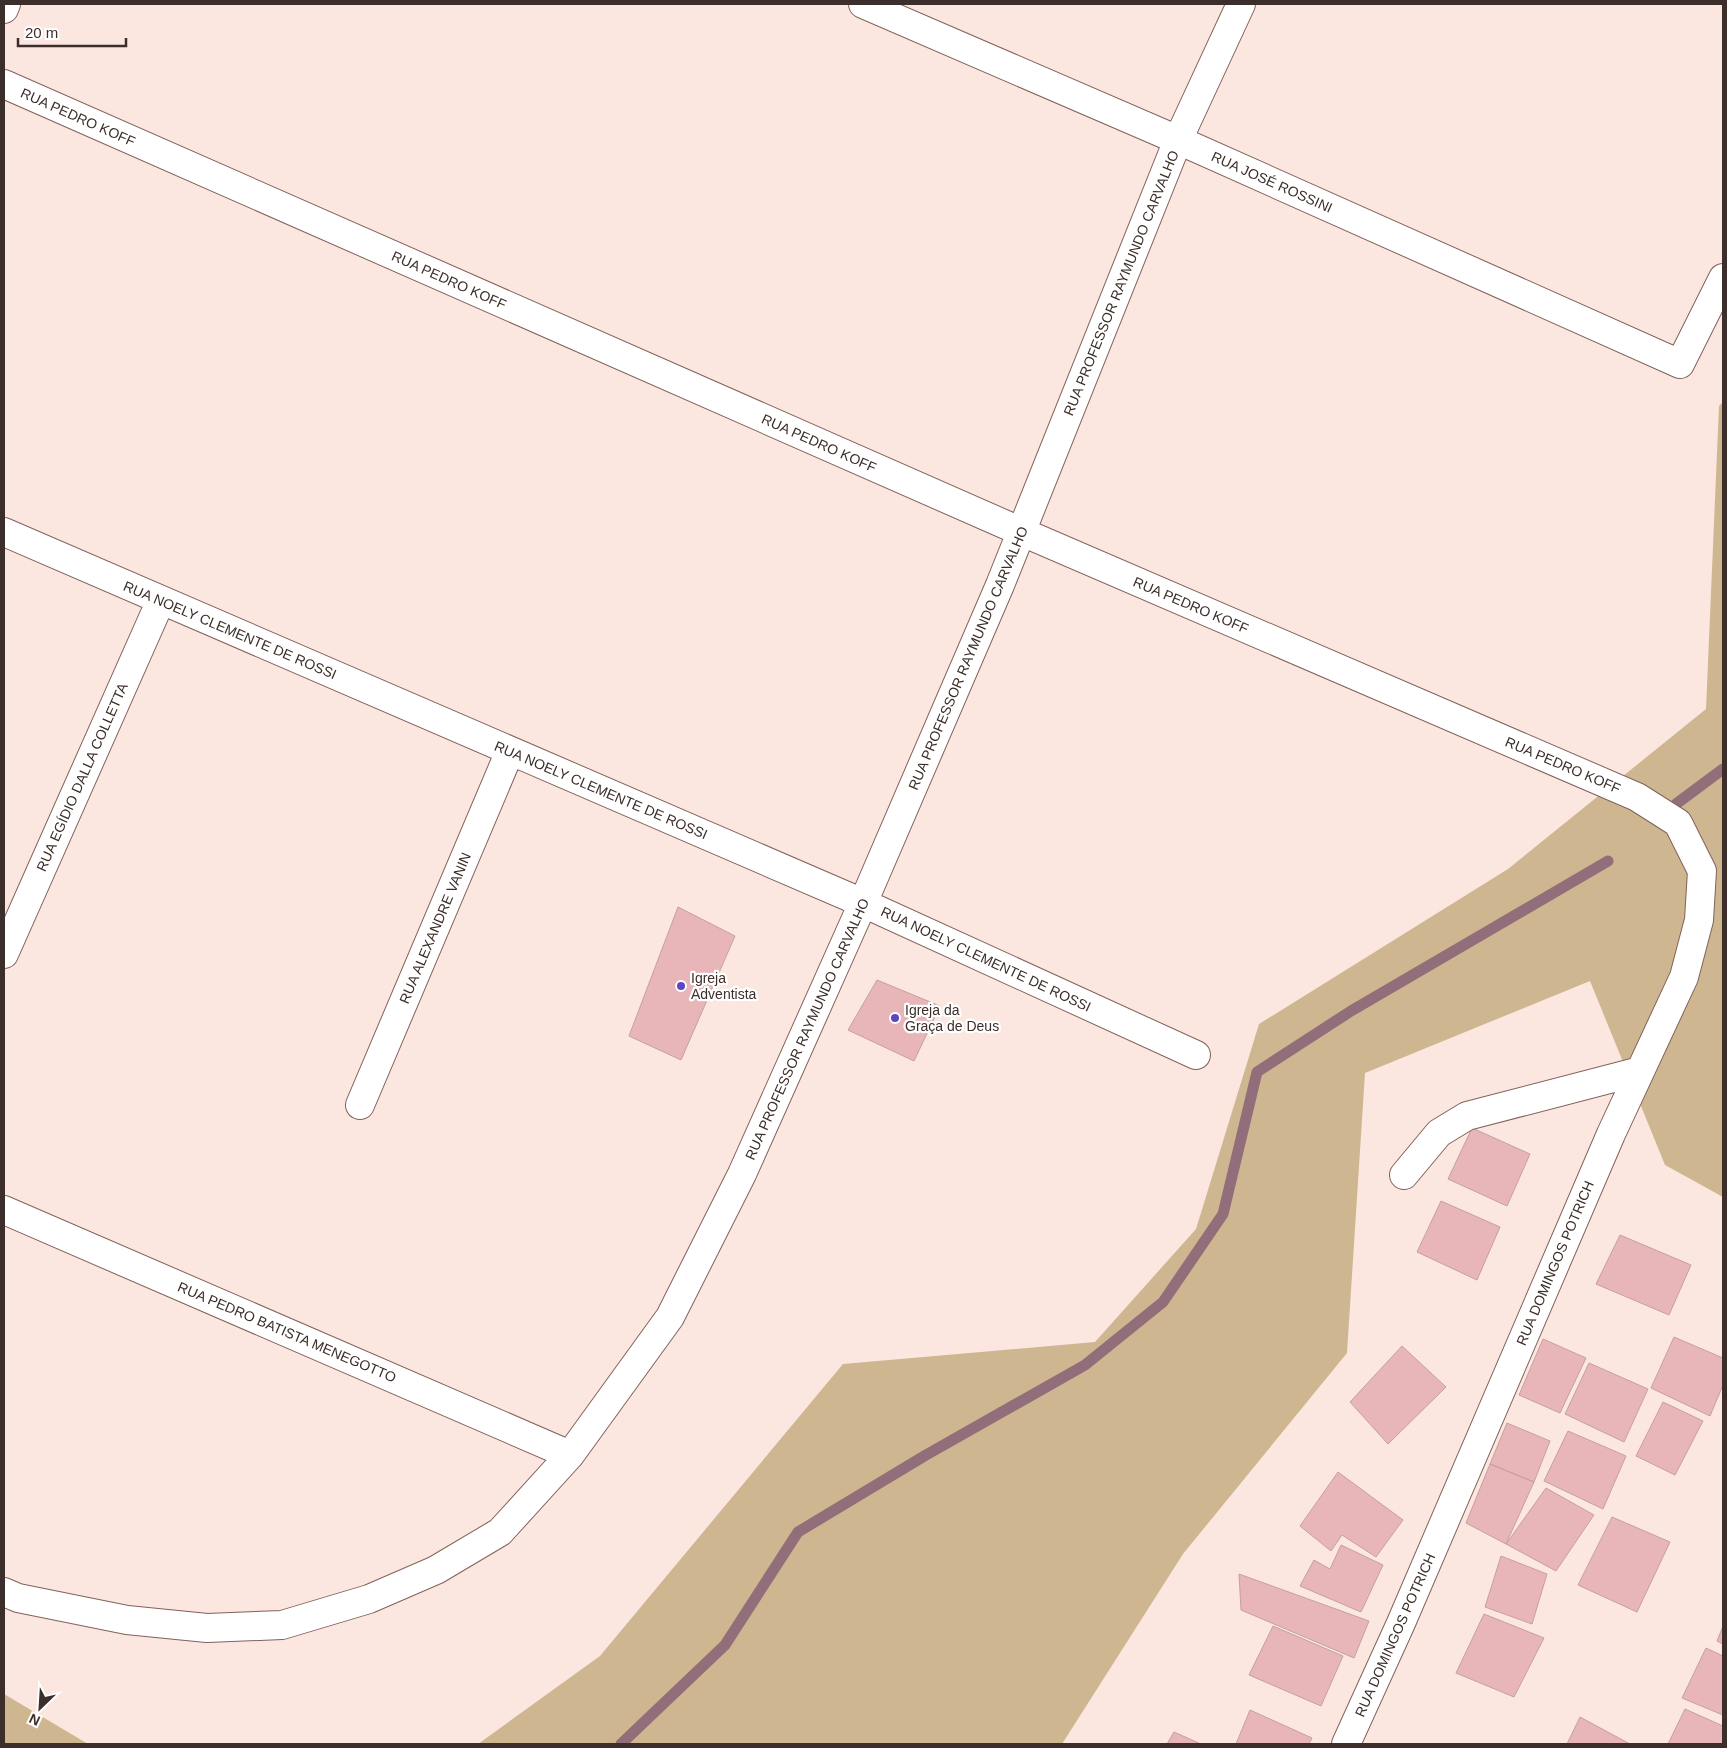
<svg xmlns="http://www.w3.org/2000/svg" width="1727" height="1748" viewBox="0 0 1727 1748" font-family="Arial,sans-serif">
<style>
.green{fill:#ceb790}
.lines{fill:none;stroke-linecap:round;stroke-linejoin:round}
.stream{stroke:#916e7a;stroke-width:11}
.building{fill:#e8b5b9;stroke:#c4a0a2}
.minor-casing{stroke:#81625a;stroke-width:30}
.minor{stroke:#fff;stroke-width:28}
.poi-dot{fill:#5d47c0;stroke:#fff;stroke-width:2}
.labels{text-anchor:middle;stroke-width:4.5;stroke-linejoin:round;paint-order:stroke}
.street-label{font-size:14px;fill:#3c2e2a;stroke:#fff}
.poi-label{font-size:14px;fill:#3c2e2a;stroke:#fff;text-anchor:start}
</style>
<rect width="100%" height="100%" fill="#fce6e0"/>
<!-- green -->
<path class="green" d="M1723 402V1197L1665 1165 1590 981 1365 1073 1347 1353 1183 1554 1062 1744H478L600 1656 843 1364 1095 1342 1196 1229 1259 1024 1508 869 1706 709 1719 406Z
M4 1694 88 1744H4Z"/>
<g class="lines">
<!-- stream -->
<path class="stream" d="M1676 804 1723 769
M621 1744 725 1645 798 1532 926 1455 1085 1365 1163 1302 1223 1214 1257 1072 1351 1011 1608 861"/>
</g>
<!-- building -->
<path class="building" d="M678 907 735 936 681 1060 629 1036Z
M877 980 940 1006 914 1061 848 1030Z
M1472 1128 1530 1154 1507 1206 1448 1179Z
M1441 1201 1500 1227 1477 1280 1417 1252Z
M1620 1235 1691 1265 1669 1315 1596 1284Z
M1674 1337 1723 1358V1385L1710 1416 1651 1388Z
M1543 1339 1586 1358 1560 1413 1519 1395Z
M1402 1346 1446 1387 1388 1444 1350 1402Z
M1589 1363 1648 1389 1624 1442 1565 1414Z
M1663 1402 1703 1421 1675 1475 1636 1456Z
M1507 1423 1550 1441 1534 1482 1490 1464Z
M1568 1431 1626 1456 1603 1509 1544 1481Z
M1490 1464 1534 1482 1506 1544 1466 1523Z
M1338 1472 1403 1520 1376 1557 1342 1535 1331 1551 1300 1526Z
M1546 1488 1594 1515 1556 1571 1506 1544Z
M1612 1517 1670 1542 1637 1612 1578 1585Z
M1341 1545 1383 1565 1361 1612 1300 1586 1314 1560 1330 1569Z
M1501 1556 1547 1574 1532 1624 1485 1607Z
M1239 1574 1369 1621 1354 1658 1241 1610Z
M1484 1614 1544 1638 1514 1697 1456 1673Z
M1273 1626 1343 1656 1321 1706 1249 1675Z
M1723 1626V1644L1717 1641Z
M1706 1648 1723 1656V1715L1682 1698Z
M1685 1709 1723 1726V1744H1668Z
M1250 1710 1312 1738 1309 1744H1236Z
M1580 1717 1630 1744H1567Z
M1174 1732 1201 1744H1167Z"/>
<g class="lines">
<!-- minor casing -->
<g class="minor-casing">
<path id="minor" d="M863 4 1178 140 1680 364 1723 278
M4 9 6 4
M4 84 1022 532 1637 797 1678 823 1702 871 1699 920 1684 977 1611 1134 1401 1623 1346 1744
M4 532 863 903 1196 1055
M4 954 161 600
M360 1105 510 751
M1404 1175 1439 1133 1467 1116 1640 1071
M4 1210 570 1455
M4 1592 18 1598 127 1620 207 1628 282 1625 369 1599 436 1570 500 1532 570 1455 670 1317 742 1174 863 903 1000 585 1178 140 1241 4"/>
</g>
<!-- minor -->
<use href="#minor" class="minor"/>
</g>
<!-- markers -->
<g class="poi-dot">
<circle cx="681" cy="986" r="5"/>
<circle cx="895" cy="1018" r="5"/>
</g>
<g class="labels">
<!-- street labels -->
<g class="street-label">
<text transform="translate(78 117) rotate(24)" y="5">RUA PEDRO KOFF</text>
<text transform="translate(1272 182) rotate(24)" y="5">RUA JOSÉ ROSSINI</text>
<text transform="translate(449 280) rotate(24)" y="5">RUA PEDRO KOFF</text>
<text transform="translate(1121 283) rotate(-68)" y="5">RUA PROFESSOR RAYMUNDO CARVALHO</text>
<text transform="translate(819 443) rotate(24)" y="5">RUA PEDRO KOFF</text>
<text transform="translate(1191 605) rotate(23)" y="5">RUA PEDRO KOFF</text>
<text transform="translate(230 630) rotate(23)" y="5">RUA NOELY CLEMENTE DE ROSSI</text>
<text transform="translate(968 658) rotate(-67)" y="5">RUA PROFESSOR RAYMUNDO CARVALHO</text>
<text transform="translate(1563 765) rotate(23)" y="5">RUA PEDRO KOFF</text>
<text transform="translate(82 777) rotate(-66)" y="5">RUA EGÍDIO DALLA COLLETTA</text>
<text transform="translate(601 790) rotate(23)" y="5">RUA NOELY CLEMENTE DE ROSSI</text>
<text transform="translate(435 928) rotate(-67)" y="5">RUA ALEXANDRE VANIN</text>
<text transform="translate(986 959) rotate(25)" y="5">RUA NOELY CLEMENTE DE ROSSI</text>
<text transform="translate(807 1029) rotate(-66)" y="5">RUA PROFESSOR RAYMUNDO CARVALHO</text>
<text transform="translate(1555 1263) rotate(-67)" y="5">RUA DOMINGOS POTRICH</text>
<text transform="translate(287 1332) rotate(23)" y="5">RUA PEDRO BATISTA MENEGOTTO</text>
<text transform="translate(1395 1635) rotate(-66)" y="5">RUA DOMINGOS POTRICH</text>
</g>
<!-- poi labels -->
<g class="poi-label">
<text x="691" y="983">Igreja<tspan x="691" dy="16">Adventista</tspan></text>
<text x="905" y="1015">Igreja da<tspan x="905" dy="16">Graça de Deus</tspan></text>
</g>
</g>
<!-- border -->
<rect width="1727" height="1748" fill="none" stroke="#3c2e2a" stroke-width="10"/>
<!-- north arrow -->
<g transform="translate(40 1708) rotate(205)" stroke="#ffffff" stroke-width="4" paint-order="stroke">
<path d="M0-4L9 19L0 12L-9 19Z" fill="#3c2e2a"/>
<text y="-8" font-size="14" font-weight="bold" text-anchor="middle" fill="#3c2e2a">N</text>
</g>
<!-- scale -->
<path d="M18 38v8h108v-8" fill="none" stroke="#3c2e2a" stroke-width="2.5"/>
<text x="25" y="38" font-size="15" fill="#3c2e2a" stroke="#ffffff" stroke-width="4" paint-order="stroke">20 m</text>
</svg>
